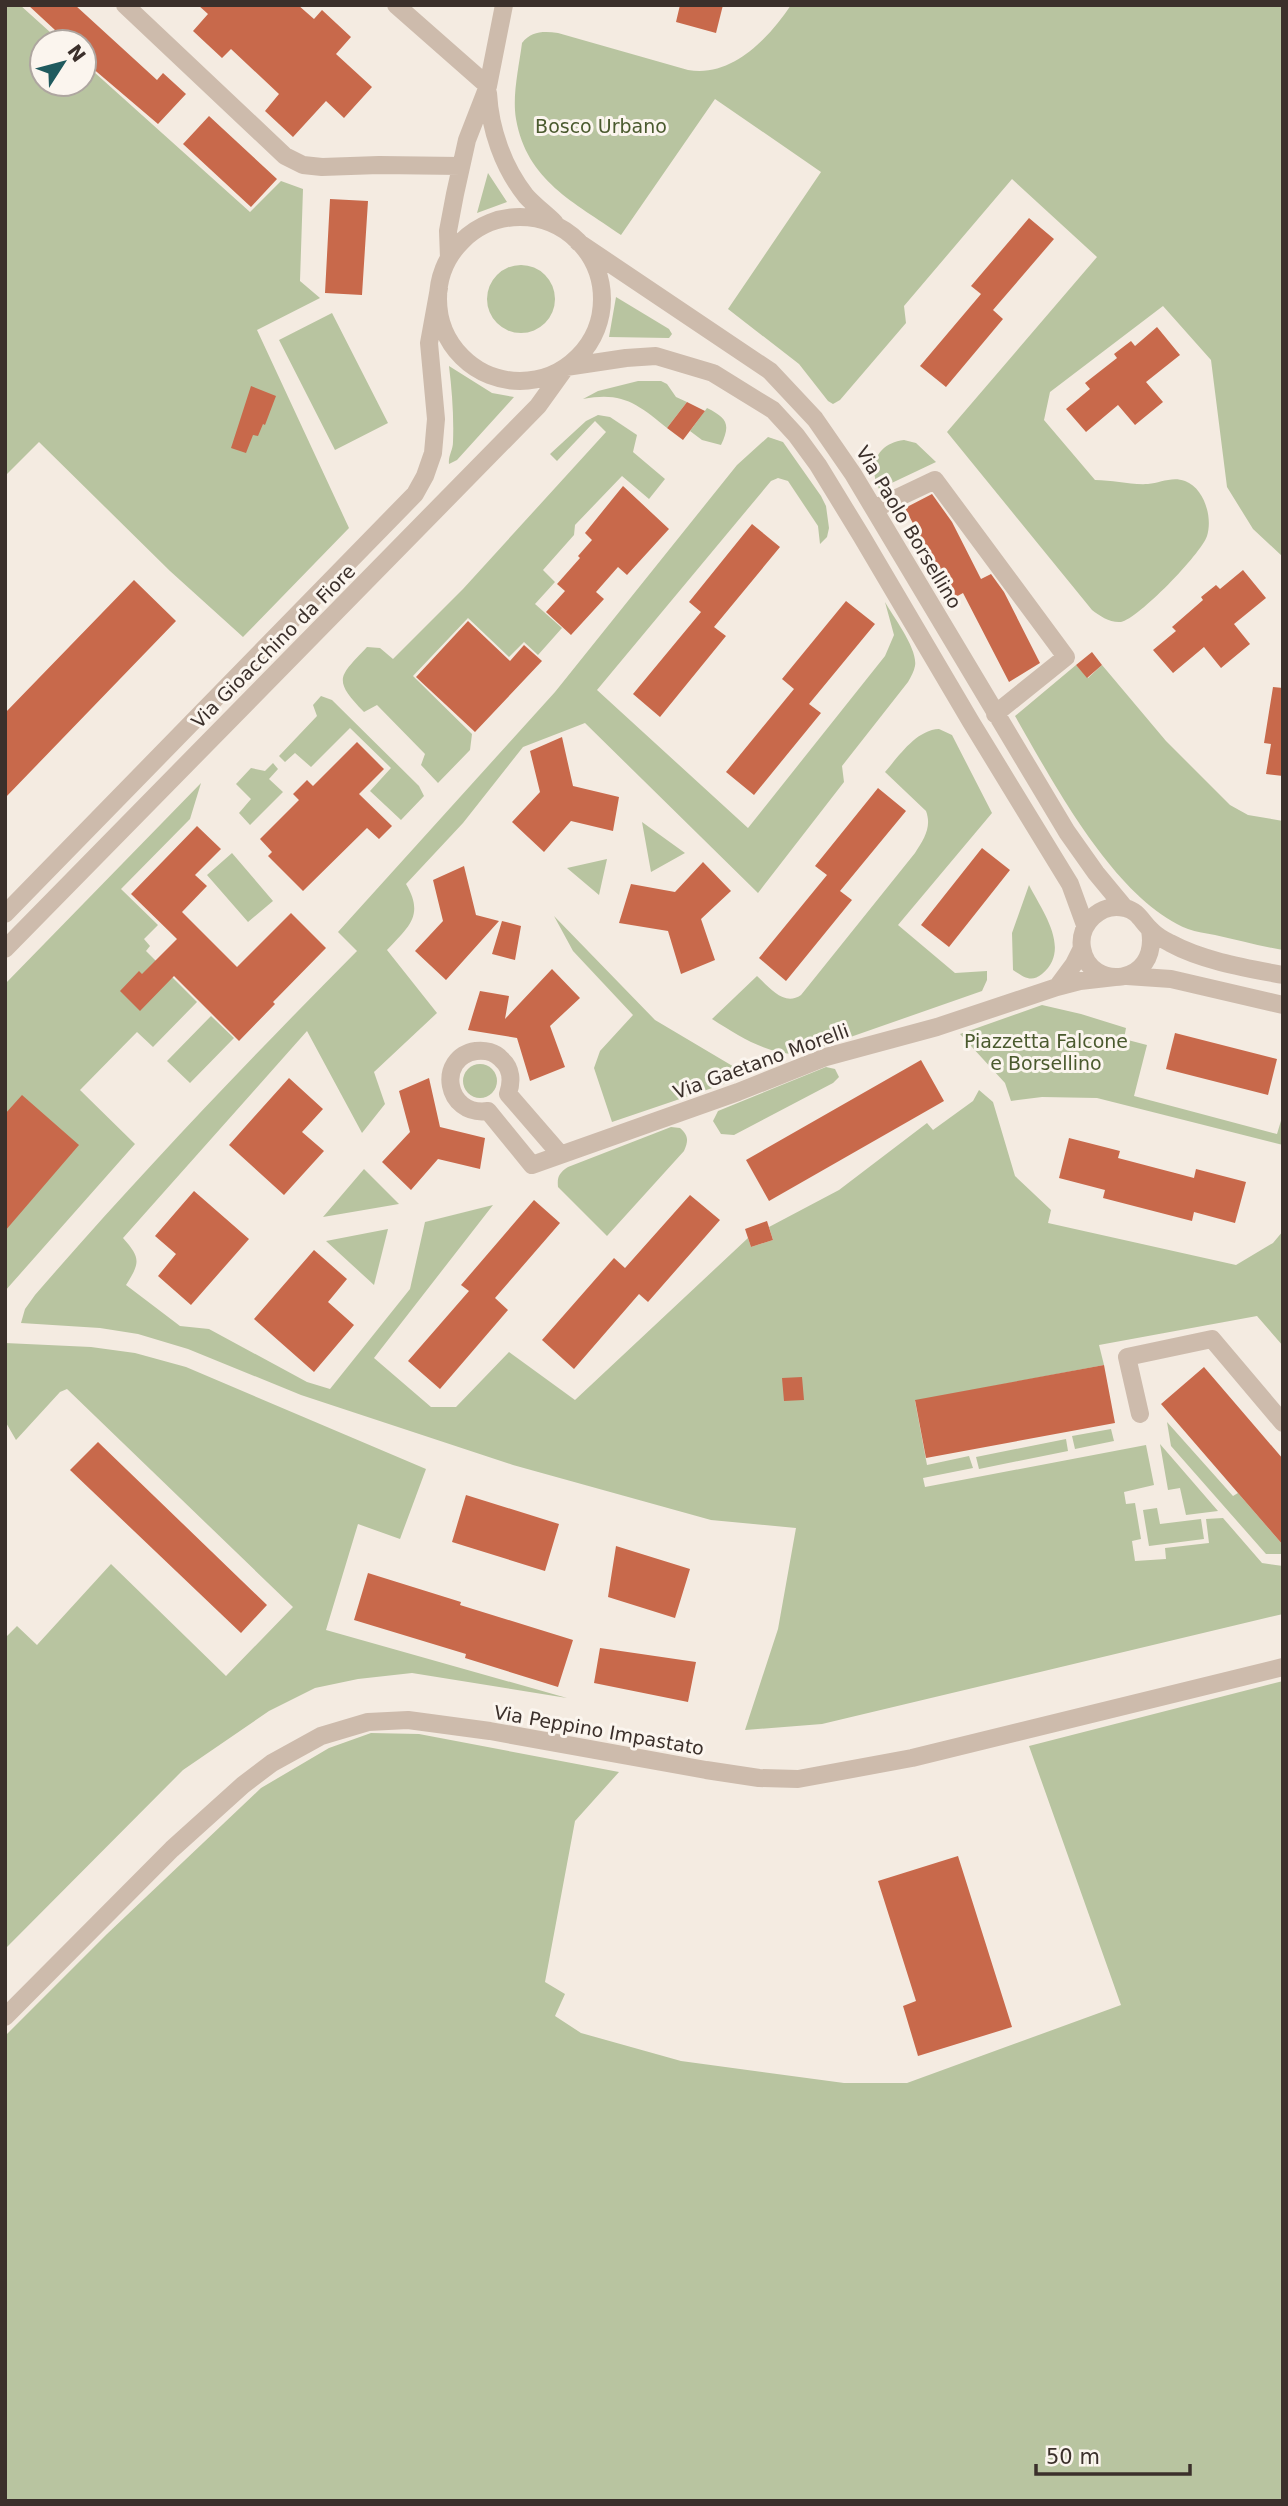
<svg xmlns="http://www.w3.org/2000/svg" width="1288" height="2506" viewBox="0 0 1288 2506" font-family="'DejaVu Sans',sans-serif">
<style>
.green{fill:#b8c4a0}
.building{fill:#c8694b}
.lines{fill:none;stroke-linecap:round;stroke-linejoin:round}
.minor{stroke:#cdbbac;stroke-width:18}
.labels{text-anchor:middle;stroke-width:6;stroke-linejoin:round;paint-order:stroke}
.park-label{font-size:19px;fill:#4a5a2e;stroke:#fbf5ee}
.street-label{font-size:19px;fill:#3b302b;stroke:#fbf5ee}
</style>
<rect width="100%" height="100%" fill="#f4ebe1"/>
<!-- green -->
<path class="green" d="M5 5H20L61 42H42V84H84V63L250 212 281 181 303 189 300 281 320 298 257 330 349 528 243 637 170 571 39 442 5 476Z
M791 5H1283V557L1253 529 1227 487 1211 360 1163 306 1050 392 1044 420 1095 480C1113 480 1130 485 1148 484 1160 483 1172 476 1185 481 1204 488 1213 517 1207 536 1201 554 1138 619 1121 622 1110 623 1100 616 1092 610L947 432 1097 257 1012 179 904 306 906 323 840 400 833 404 828 401 799 364 728 309 821 172 715 99 621 235C574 202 527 181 516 119 512 95 519 67 522 43 531 31 544 31 558 33L688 70C732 78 769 38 791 5Z
M488 173 507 202 477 213Z
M487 299a34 34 0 1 1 68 0a34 34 0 1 1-68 0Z
M616 297 669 329 672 334 669 338 609 337Z
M332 313 388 423 335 450 279 340Z
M449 366 492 393 514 397 457 460 449 464C448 456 453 450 453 442 454 417 452 391 449 366Z
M638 381H661L667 384 676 397 687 402 667 428C638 404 622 391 583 399L598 391Z
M707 408C727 418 731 424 721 445L702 440 690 431Z
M598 415 610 417 637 435 633 452 665 479 649 499 622 476 575 525 574 535 543 570 555 582 535 604 562 628 538 655 524 642 509 657 468 618 413 676 472 734 470 750 438 783 421 765 425 754 377 705 364 712C332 679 339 677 367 647L380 648 393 659 463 589 606 432 595 421 557 461 550 454 586 421Z
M768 437 783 442 821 496 826 506 829 528 827 537 820 544 818 526 788 481 778 478 771 481 597 690 748 828 885 656 894 635 885 602C894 618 918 649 915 666 914 671 911 677 908 682L842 766 844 782 758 893 585 723 523 747 463 823 406 884C425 916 408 927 387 950L437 1013 374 1072 385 1104 362 1133 307 1031 123 1238C141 1258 140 1263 126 1285L180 1326 209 1329 307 1382 330 1389 410 1289 425 1222 493 1205 374 1358 431 1407H456L509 1352 575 1400 748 1238 751 1247 773 1240 769 1227 839 1190 927 1123 933 1130 973 1101 979 1090 993 1102 1015 1176 1051 1210 1048 1223 1236 1265 1273 1243 1283 1231V1346L1257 1316 1099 1345 1104 1365 915 1401 927 1465 969 1456 973 1468 923 1478 925 1487 1146 1445 1154 1485 1124 1492 1126 1504 1135 1503 1141 1539 1132 1541 1135 1561 1166 1559 1165 1548 1209 1543 1206 1519 1223 1518 1262 1563 1283 1566V1614L822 1724 745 1730 778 1629 796 1528 711 1520 513 1465 301 1395 188 1349 138 1334 100 1328 21 1323 25 1309 35 1295C138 1176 246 1063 357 951L338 932 555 692 737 465Z
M904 440 916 443 936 462 879 489C867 465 878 443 904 440Z
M1076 665 1088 678 1102 665 1166 741 1230 805 1248 815 1283 821V950C1260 946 1237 940 1215 935 1206 933 1196 932 1188 929 1115 900 1053 782 1015 716Z
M321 696 332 700 419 786 424 796 401 820 370 791 391 768 350 728 311 767 295 753 285 762 279 756 317 716 313 705Z
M939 729 952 735 992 813 898 925 955 973 987 971V980L982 991 799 1055C763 1052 742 1038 712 1019L757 976C769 987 784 1007 801 995L915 853C924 839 932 827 926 811L885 772C899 756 916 730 939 729Z
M273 763 278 769 269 779 283 792 250 825 239 813 251 799 236 784 251 768 265 771Z
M201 783 190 819 121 889 158 925 144 939 150 946 146 951 197 1002 153 1047 137 1032 80 1090 135 1144 5 1291V984Z
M642 822 685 853 651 872Z
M232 853 273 901 248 922 207 875Z
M607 859 599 895 567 868Z
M1029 885C1042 911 1072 949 1042 974 1031 983 1024 977 1013 970L1012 933Z
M554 916 655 1020 741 1071 727 1083 612 1122 594 1068 600 1051 633 1015 573 951Z
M1042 1005 1081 1014 1126 1028 1124 1039 1147 1045 1134 1096 1277 1134 1283 1114V1145L1097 1098 1042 1097 1011 1101 1005 1083 960 1034Z
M211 1016 234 1038 190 1083 167 1061Z
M463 1081a17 17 0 1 1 34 0a17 17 0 1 1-34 0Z
M826 1067 835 1069 839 1077 833 1083 734 1135 721 1134 713 1121 718 1111Z
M671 1127 680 1128C688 1135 689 1140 684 1151L607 1236 558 1187C557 1177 559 1173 568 1167Z
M364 1169 399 1204 323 1217Z
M388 1229 374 1285 326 1241Z
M5 1343 91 1347 135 1353 186 1367 426 1469 400 1539 358 1524 326 1630 567 1698 412 1673 358 1679 315 1688 269 1711 183 1770 5 1949V1638L17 1626 37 1645 111 1564 226 1676 293 1607 67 1389 60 1392 16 1440 5 1421Z
M1167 1422 1233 1496 1238 1493 1283 1545V1554H1266L1171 1446Z
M1111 1429 1114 1441 1075 1449 1072 1436Z
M1066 1439 1068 1451 979 1469 976 1457Z
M1160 1444 1218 1511 1186 1515 1180 1488 1168 1490Z
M1157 1508 1160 1524 1201 1519 1204 1539 1149 1546 1143 1510Z
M1283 1681V2501H5V2036L107 1934 261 1788 329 1748 371 1733 419 1734 619 1772 575 1821 545 1982 565 1994 555 2016 581 2033 681 2061 844 2083H907L1121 2005 1029 1746Z"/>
<!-- building -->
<path class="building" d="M28 5H75L157 80 163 73 186 94 158 124 84 61V42H64L53 32 55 30Z
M198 5H298L314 19 322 10 351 37 336 54 372 87 344 118 326 101 293 137 265 111 279 94 231 49 222 58 193 31 208 14Z
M680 5H723L716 33 676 22Z
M209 116 277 179 251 207 183 144Z
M330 199 368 201 362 295 325 293Z
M1029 218 1054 239 993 310 1003 319 946 387 920 366 981 294 971 286Z
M1157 327 1180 355 1146 382 1163 402 1135 425 1118 405 1086 432 1066 409 1090 389 1085 383 1117 358 1114 354 1131 341 1135 346Z
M251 386 276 396 265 425 263 424 258 436 253 435 246 453 231 448Z
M687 402 705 411 683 440 667 428Z
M623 486 669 529 627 575 618 567 596 592 604 599 571 635 546 612 565 591 557 584 580 558 578 556 592 540 585 533Z
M932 494 952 522 981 579 991 574 1004 592 1040 663 1009 682 963 593 952 599 905 508Z
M752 524 780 547 714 627 726 636 660 717 633 694 701 612 689 602Z
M1243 570 1266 598 1234 624 1250 644 1221 668 1204 647 1173 673 1153 650 1176 631 1172 627 1203 600 1201 597 1216 585 1220 589Z
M134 580 176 621 5 798V713Z
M846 601 875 624 809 704 821 713 754 795 726 772 794 689 782 679Z
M468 621 510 661 524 645 542 661 475 732 416 677Z
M1092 652 1102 665 1087 678 1076 665Z
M1273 687 1283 688V776L1266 774 1271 744 1264 743Z
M562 737 573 786 619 797 613 831 571 821 544 852 512 822 540 792 530 751Z
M357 742 384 769 359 794 392 826 379 839 367 828 303 891 268 856 272 852 260 839 299 800 293 794 307 780 313 786Z
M878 788 906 811 840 891 852 900 786 981 759 958 827 875 815 866Z
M197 826 221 849 195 875 207 886 182 912 237 967 291 913 326 948 273 1002 275 1004 239 1041 174 976 140 1011 120 991 139 971 142 974 177 939 131 894Z
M982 848 1010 870 949 947 921 925Z
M703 862 731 891 701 919 715 960 681 974 668 931 619 923 631 884 675 892Z
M464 866 476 915 499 921 446 980 415 951 443 921 433 880Z
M502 921 521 926 515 960 492 954Z
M552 969 580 998 550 1026 565 1067 530 1081 517 1038 468 1030 480 991 509 996 505 1019Z
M1175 1033 1277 1059 1268 1095 1166 1069Z
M921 1060 944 1101 769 1201 746 1160Z
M289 1078 323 1109 302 1132 324 1151 284 1195 229 1145Z
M429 1078 440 1127 485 1138 480 1169 438 1159 411 1190 382 1162 410 1132 399 1091Z
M22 1095 79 1145 5 1231V1114Z
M1069 1138 1120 1151 1118 1158 1194 1178 1196 1169 1246 1182 1235 1223 1194 1212 1192 1221 1103 1198 1105 1190 1059 1178Z
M194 1191 249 1239 191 1305 158 1276 176 1254 155 1236Z
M690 1195 720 1220 648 1302 639 1294 574 1369 542 1340 614 1258 625 1268Z
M534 1200 560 1223 495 1298 508 1310 440 1389 408 1361 469 1291 461 1285Z
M767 1221 773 1240 751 1247 745 1229Z
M314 1250 347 1279 328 1302 354 1325 314 1372 254 1319Z
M1104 1365 1115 1423 926 1458 915 1400Z
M1204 1367 1283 1459V1545L1161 1404Z
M802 1377 804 1400 784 1401 782 1378Z
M98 1442 267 1605 241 1633 70 1470Z
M466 1495 559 1524 545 1571 452 1542Z
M616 1546 690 1569 675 1618 608 1597Z
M368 1573 461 1602 460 1605 573 1640 558 1687 465 1658 466 1654 354 1620Z
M600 1648 696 1662 688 1702 594 1683Z
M958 1856 1012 2027 918 2056 903 2006 916 2001 878 1881Z"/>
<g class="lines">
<!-- minor -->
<path class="minor" d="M125 5 285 156 303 165 322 167 379 165 461 166
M396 5 488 86
M488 93C490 129 503 167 526 196 535 206 546 214 555 223
M438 299a82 82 0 1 1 164 0a82 82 0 1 1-164 0Z
M578 242 770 371 815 419 853 474 1067 832 1096 873 1125 908
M449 258 448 231 455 194 467 140 488 86 504 5
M874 509 935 480 1066 657 995 714
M5 914 415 494 425 476 433 453 436 419 429 343 439 288
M1150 930C1160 986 1089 992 1082 948 1078 924 1101 902 1125 908 1139 911 1142 923 1152 931 1157 936 1164 940 1170 943 1203 961 1246 968 1283 975
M5 949 538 406 566 367 626 358 656 356 713 373 773 410 796 435 818 465 862 537 971 722 1070 884 1085 925
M1127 976 1171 979 1283 1005
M1057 987 1074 964 1082 948
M560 1154 508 1094C512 1082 512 1068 501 1059 495 1052 485 1050 476 1051 436 1057 445 1117 488 1111L532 1165 738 1092 826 1057 937 1027 1057 987 1080 981 1115 977
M1140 1414 1127 1357 1212 1339 1283 1423
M5 2017 172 1849 243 1785 272 1763 321 1736 368 1722 408 1720 490 1731 706 1770 759 1778 798 1779 912 1758 1283 1667"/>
</g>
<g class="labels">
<!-- park labels -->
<g class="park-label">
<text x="601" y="133">Bosco Urbano</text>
<text x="1046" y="1048">Piazzetta Falcone<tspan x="1046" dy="22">e Borsellino</tspan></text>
</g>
<!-- street labels -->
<g class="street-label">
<text transform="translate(909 527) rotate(59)" y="7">Via Paolo Borsellino</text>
<text transform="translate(273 646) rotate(-45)" y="7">Via Gioacchino da Fiore</text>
<text transform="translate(761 1061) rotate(-20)" y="7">Via Gaetano Morelli</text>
<text transform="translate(599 1730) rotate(10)" y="7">Via Peppino Impastato</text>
</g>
</g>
<!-- border -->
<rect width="1288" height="2506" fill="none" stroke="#3b302b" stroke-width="14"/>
<!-- north arrow -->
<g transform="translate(63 63) rotate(54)"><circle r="33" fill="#fbf5ee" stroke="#aea6a0" stroke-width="2"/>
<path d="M0-5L12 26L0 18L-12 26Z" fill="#1f5a5e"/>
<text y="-10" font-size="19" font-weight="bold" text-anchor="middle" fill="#3b302b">N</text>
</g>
<!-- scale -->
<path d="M1036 2464v10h154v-10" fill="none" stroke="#3b302b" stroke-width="3.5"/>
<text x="1046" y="2464" font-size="21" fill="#3b302b" stroke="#fbf5ee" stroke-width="5" paint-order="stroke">50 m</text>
</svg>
